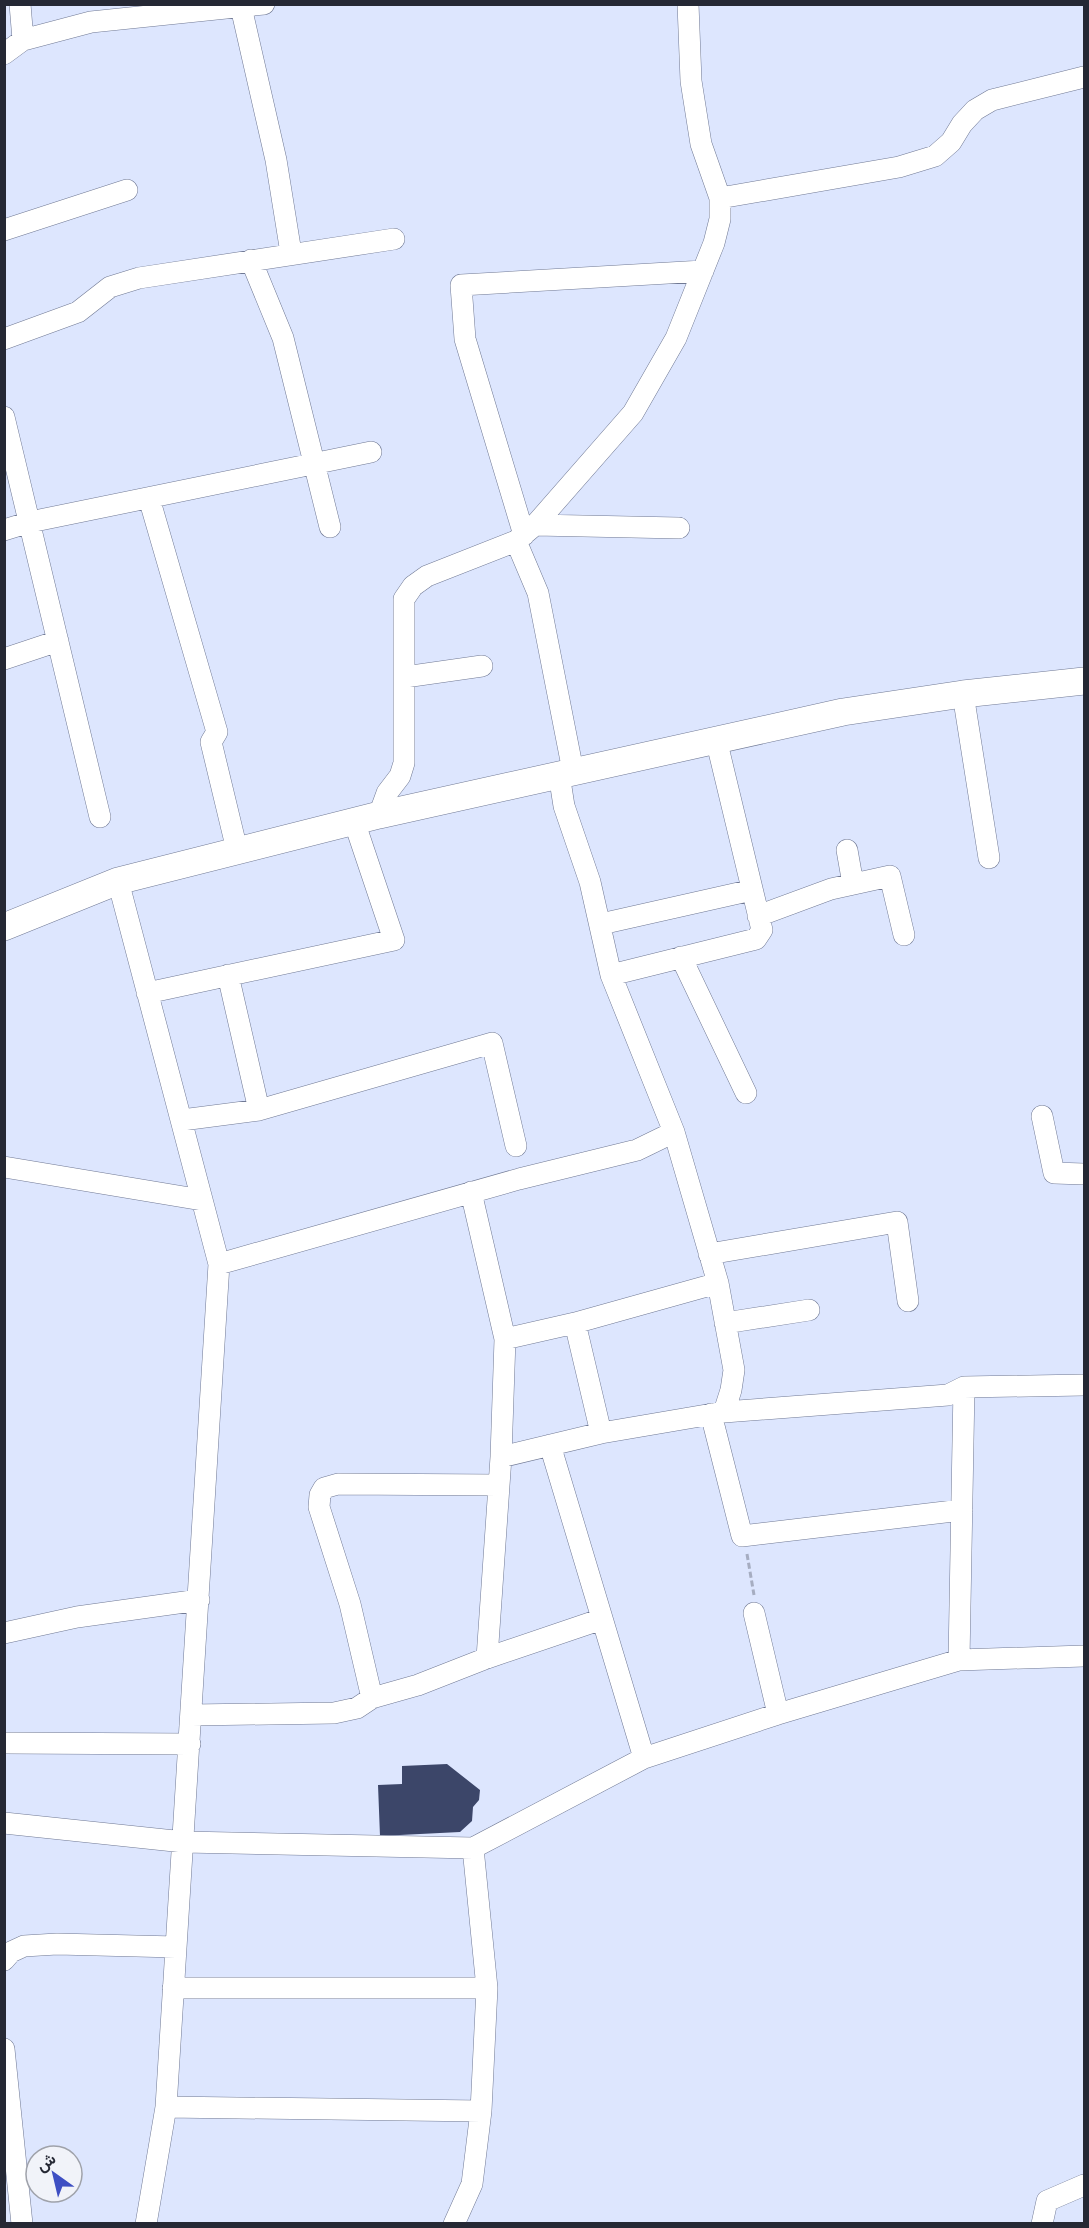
<svg xmlns="http://www.w3.org/2000/svg" width="1089" height="2228" viewBox="0 0 1089 2228" font-family="'Open Sans',Vazirmatn,sans-serif">
<style>
.building{fill:#3c4669}
.lines{fill:none;stroke-linecap:round;stroke-linejoin:round}
.minor-casing{stroke:#707994;stroke-width:22}
.major-casing{stroke:#707994;stroke-width:28}
.path{stroke:#a6adc1;stroke-width:3;stroke-dasharray:6 3;stroke-linecap:butt}
.minor{stroke:#fff;stroke-width:21}
.major{stroke:#fff;stroke-width:27}
</style>
<rect width="100%" height="100%" fill="#dde6fe"/>
<!-- building -->
<path class="building" d="M447 1764 480 1790 479 1800 473 1807 472 1821 460 1832 380 1836 378 1785 402 1784V1766Z"/>
<g class="lines">
<!-- minor casing -->
<g class="minor-casing">
<path id="minor" d="M20 4 23 40
M241 7 276 160 291 253
M4 54 23 40 91 22 264 4
M720 198 899 167 935 156 951 142 962 124 975 110 992 100 1084 77
M4 230 127 190
M251 260 283 338 330 527
M4 339 78 312 110 287 139 278 394 239
M4 417 100 817
M149 498 217 732 211 742 237 850
M535 525 679 528
M4 530 30 522 371 452
M524 535 465 339 461 285 703 271
M516 541 538 593 573 771
M4 659 58 641
M405 677 482 666
M963 694 989 858
M559 774 564 806 590 882 611 975 674 1132 718 1283 734 1370 731 1390 724 1412
M379 815 387 793 400 776 404 763V599L413 586 427 576 516 541 535 525 633 413 676 338 714 243 720 219V198L701 144 691 81 688 4
M847 850 853 884
M118 881 219 1264 166 2107 146 2224
M758 916 831 889 890 876 904 935
M601 924 752 890
M681 957 746 1093
M228 975 259 1110
M611 975 756 939 762 930 716 739
M147 993 394 940 354 821
M1042 1116 1054 1173 1084 1174
M182 1120 259 1110 492 1043 516 1146
M4 1167 202 1200
M471 1192 505 1339 501 1457 487 1658
M709 1254 897 1222 908 1301
M219 1264 519 1179 637 1150 674 1132
M575 1323 601 1433
M725 1323 809 1310
M505 1339 575 1323 718 1283
M711 1414 742 1536 962 1510
M550 1445 644 1758
M501 1457 601 1433 724 1412 948 1395 964 1387 1084 1385
M754 1613 778 1714
M4 1633 77 1617 199 1600
M959 1660 964 1387
M372 1698 350 1604 319 1507 320 1495 324 1488 338 1484 499 1485
M192 1715 334 1713 357 1708 372 1698 418 1685 487 1658 602 1619
M4 1743 190 1744
M4 1823 184 1842 473 1848 644 1758 778 1714 959 1660 1084 1656
M4 1960 11 1952 24 1946 57 1944 176 1947
M173 1988H487
M4 2049 22 2224
M166 2107 481 2111
M454 2224 472 2184 481 2111 487 1988 473 1848
M1042 2224 1047 2201 1084 2185"/>
</g>
<!-- major casing -->
<g class="major-casing">
<path id="major" d="M4 927 118 881 379 815 843 712 963 694 1084 681"/>
</g>
<!-- path -->
<path class="path" d="M747 1554 754 1595"/>
<!-- minor -->
<use href="#minor" class="minor"/>
<!-- major -->
<use href="#major" class="major"/>
</g>
<!-- border -->
<rect width="1089" height="2228" fill="none" stroke="#252834" stroke-width="12"/>
<!-- north arrow -->
<g transform="translate(54 2174) rotate(326)"><circle r="28" fill="#f1f3f9" stroke="#9fa2aa" stroke-width="1.5"/>
<path d="M0-4.5L10 22L0 15L-10 22Z" fill="#3e4fc3"/>
<text y="-9" font-size="16" font-weight="bold" text-anchor="middle" fill="#252834">ش</text>
</g>
</svg>
